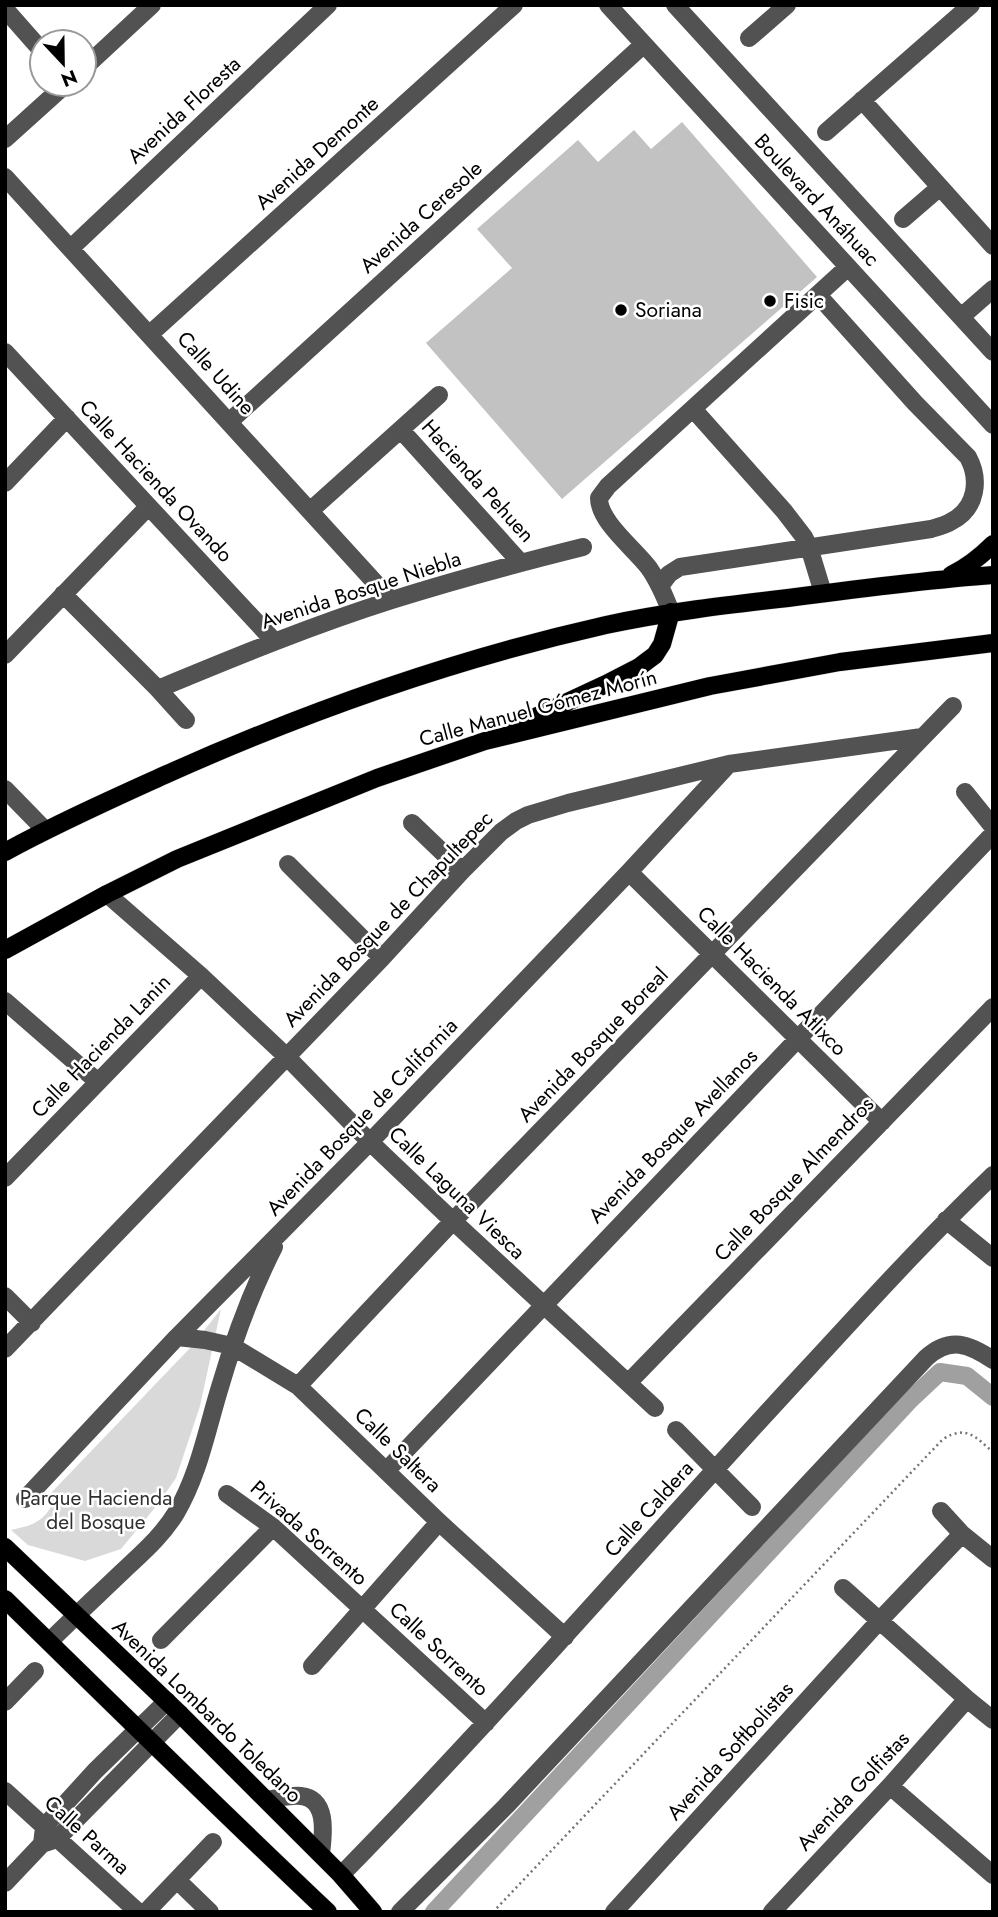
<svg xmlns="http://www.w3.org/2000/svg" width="998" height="1917" viewBox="0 0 998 1917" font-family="Jost,sans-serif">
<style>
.green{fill:#d9d9d9}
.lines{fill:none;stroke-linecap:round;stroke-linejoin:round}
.canal{stroke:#a0a0a0;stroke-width:18}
.building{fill:#c2c2c2}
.major-casing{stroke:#dbdbdb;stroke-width:19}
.path{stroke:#747474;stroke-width:2.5;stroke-dasharray:2 3.5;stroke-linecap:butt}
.minor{stroke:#525252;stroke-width:18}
.major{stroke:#000;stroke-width:18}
.poi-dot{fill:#000;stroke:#fff;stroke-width:2.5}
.labels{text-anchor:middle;stroke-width:5;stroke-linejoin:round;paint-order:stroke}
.street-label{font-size:21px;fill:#000;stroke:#fff}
.poi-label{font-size:21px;fill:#000;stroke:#fff;text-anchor:start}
.park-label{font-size:21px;fill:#303030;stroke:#fff}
</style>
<rect width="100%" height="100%" fill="#fff"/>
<!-- green -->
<path class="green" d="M221 1309 200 1406 176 1478 158 1504 121 1549 85 1561 28 1545 11 1530C32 1525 40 1524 52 1506L50 1494 192 1346Z"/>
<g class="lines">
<!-- canal -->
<path class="canal" d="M434 1912 909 1401 940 1372 967 1376 993 1397"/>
</g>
<!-- building -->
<path class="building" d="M682 122 817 277 562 499 426 343 512 268 477 229 578 140 598 162 634 130 651 149Z"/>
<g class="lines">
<!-- major casing -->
<g class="major-casing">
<path id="major" d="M951 575C967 567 980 557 993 544
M516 726 606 684 639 667 655 655 662 644 671 612
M5 852C58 823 112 799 167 774 308 711 455 659 606 625 666 612 727 605 788 598 856 589 924 580 993 575
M5 950 107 894 177 859 377 778 485 741 710 686 840 662 993 643
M5 1547 180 1714 341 1875 373 1912
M5 1599C112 1704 219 1809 328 1912"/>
</g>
<!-- path -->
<path class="path" d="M493 1912 943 1439C967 1425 974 1436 993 1452"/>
<!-- minor -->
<path class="minor" d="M608 5 993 425
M675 5 993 352
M5 9 42 51
M749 38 787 5
M84 68 152 5
M862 100 993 246
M826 132 971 5
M5 139 66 84
M5 177 391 600
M903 219 939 188
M71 248 328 5
M961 317 993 289
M150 334 514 5
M5 352 274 641
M694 410 784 511 804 537 809 547 823 593
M229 422 643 45
M401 430 521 563
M5 483 67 418
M311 510 439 395
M660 586 669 574 680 567 931 529C938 527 946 525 952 521 977 508 980 479 968 457L915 403 818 295
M63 594 158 689 186 720
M671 612C665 597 659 582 649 568 635 549 599 522 599 498L608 486 848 267
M5 655 148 507
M158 689C235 657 313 625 392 600 455 580 519 563 583 547
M5 789 45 830
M965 792 993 827
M412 823 462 871
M288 864 382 958
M629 872 882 1122
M107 894 201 976 287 1057 370 1142 453 1221 655 1408
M5 1001 98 1082
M5 1178 201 976
M946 1220 993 1258
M5 1296 32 1323
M177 1337 205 1340 232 1346 298 1386 439 1522 565 1637
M5 1349 382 958 462 871 501 832 516 821 528 815 568 803 729 764 922 737
M628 1383 993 1007
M298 1386 453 1221 953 706
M676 1430 752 1507
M387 1470 993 834
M227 1494 273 1527 486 1723
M25 1499 177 1337 370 1142 629 872 729 764
M941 1511 962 1534 993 1559
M843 1588 967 1699 993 1720
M161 1640 273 1527
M49 1642C73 1618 98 1595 122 1572 142 1553 162 1536 176 1513 199 1474 207 1429 220 1387 234 1339 251 1292 274 1247
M312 1666 439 1522
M5 1702 35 1671
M890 1786 993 1875
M5 1791 138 1912
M267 1800C278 1798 290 1795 301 1796 329 1799 323 1836 321 1854
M42 1844 44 1827 95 1771 167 1701
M341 1875C503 1710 653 1535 810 1366 870 1301 929 1236 993 1175
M177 1880 210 1912
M5 1883 42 1844 57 1839 180 1714
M146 1912 213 1842
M400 1912 506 1806 926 1358C950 1336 969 1344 993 1360
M614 1912 880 1620 962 1534
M772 1912 890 1786 967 1699"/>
<!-- major -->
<use href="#major" class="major"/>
</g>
<!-- markers -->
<g class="poi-dot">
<circle cx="770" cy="301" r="7"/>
<circle cx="621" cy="310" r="7"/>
</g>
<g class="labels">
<!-- street labels -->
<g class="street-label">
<text transform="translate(184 110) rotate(-43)" y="7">Avenida Floresta</text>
<text transform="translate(317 153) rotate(-42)" y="7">Avenida Demonte</text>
<text transform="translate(817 200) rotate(47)" y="7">Boulevard Anáhuac</text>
<text transform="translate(421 217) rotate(-42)" y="7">Avenida Ceresole</text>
<text transform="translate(216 373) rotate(48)" y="7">Calle Udine</text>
<text transform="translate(156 481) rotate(47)" y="7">Calle Hacienda Ovando</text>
<text transform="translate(478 481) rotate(48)" y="7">Hacienda Pehuen</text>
<text transform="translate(361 590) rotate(-18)" y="7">Avenida Bosque Niebla</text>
<text transform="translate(538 708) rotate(-15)" y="7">Calle Manuel Gómez Morín</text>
<text transform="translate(388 919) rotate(-46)" y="7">Avenida Bosque de Chapultepec</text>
<text transform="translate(772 981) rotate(45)" y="7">Calle Hacienda Atlixco</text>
<text transform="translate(593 1045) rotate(-46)" y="7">Avenida Bosque Boreal</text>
<text transform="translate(101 1046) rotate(-46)" y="7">Calle Hacienda Lanin</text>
<text transform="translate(362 1117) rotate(-46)" y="7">Avenida Bosque de California</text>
<text transform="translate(673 1136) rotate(-46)" y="7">Avenida Bosque Avellanos</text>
<text transform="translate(794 1179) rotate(-46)" y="7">Calle Bosque Almendros</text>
<text transform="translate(457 1193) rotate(44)" y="7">Calle Laguna Viesca</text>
<text transform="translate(398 1450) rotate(44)" y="7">Calle Saltera</text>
<text transform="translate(649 1509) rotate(-48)" y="7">Calle Caldera</text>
<text transform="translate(309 1533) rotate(41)" y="7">Privada Sorrento</text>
<text transform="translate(439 1649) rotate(43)" y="7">Calle Sorrento</text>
<text transform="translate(207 1711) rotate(44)" y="7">Avenida Lombardo Toledano</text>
<text transform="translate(730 1751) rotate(-48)" y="7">Avenida Softbolistas</text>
<text transform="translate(853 1791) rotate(-47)" y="7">Avenida Golfistas</text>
<text transform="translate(87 1835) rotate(42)" y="7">Calle Parma</text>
</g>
<!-- poi labels -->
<g class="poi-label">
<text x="784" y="308">Fisic</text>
<text x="635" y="317">Soriana</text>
</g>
<!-- park labels -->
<g class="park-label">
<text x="96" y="1505">Parque Hacienda<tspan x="96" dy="24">del Bosque</tspan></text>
</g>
</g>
<!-- border -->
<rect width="998" height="1917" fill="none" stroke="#000000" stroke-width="14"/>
<!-- north arrow -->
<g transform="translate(63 63) rotate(158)"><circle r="33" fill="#ffffff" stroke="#999999" stroke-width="2"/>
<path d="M0-5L12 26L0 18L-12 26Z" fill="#000000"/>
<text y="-10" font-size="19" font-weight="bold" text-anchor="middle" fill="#000000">N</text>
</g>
</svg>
